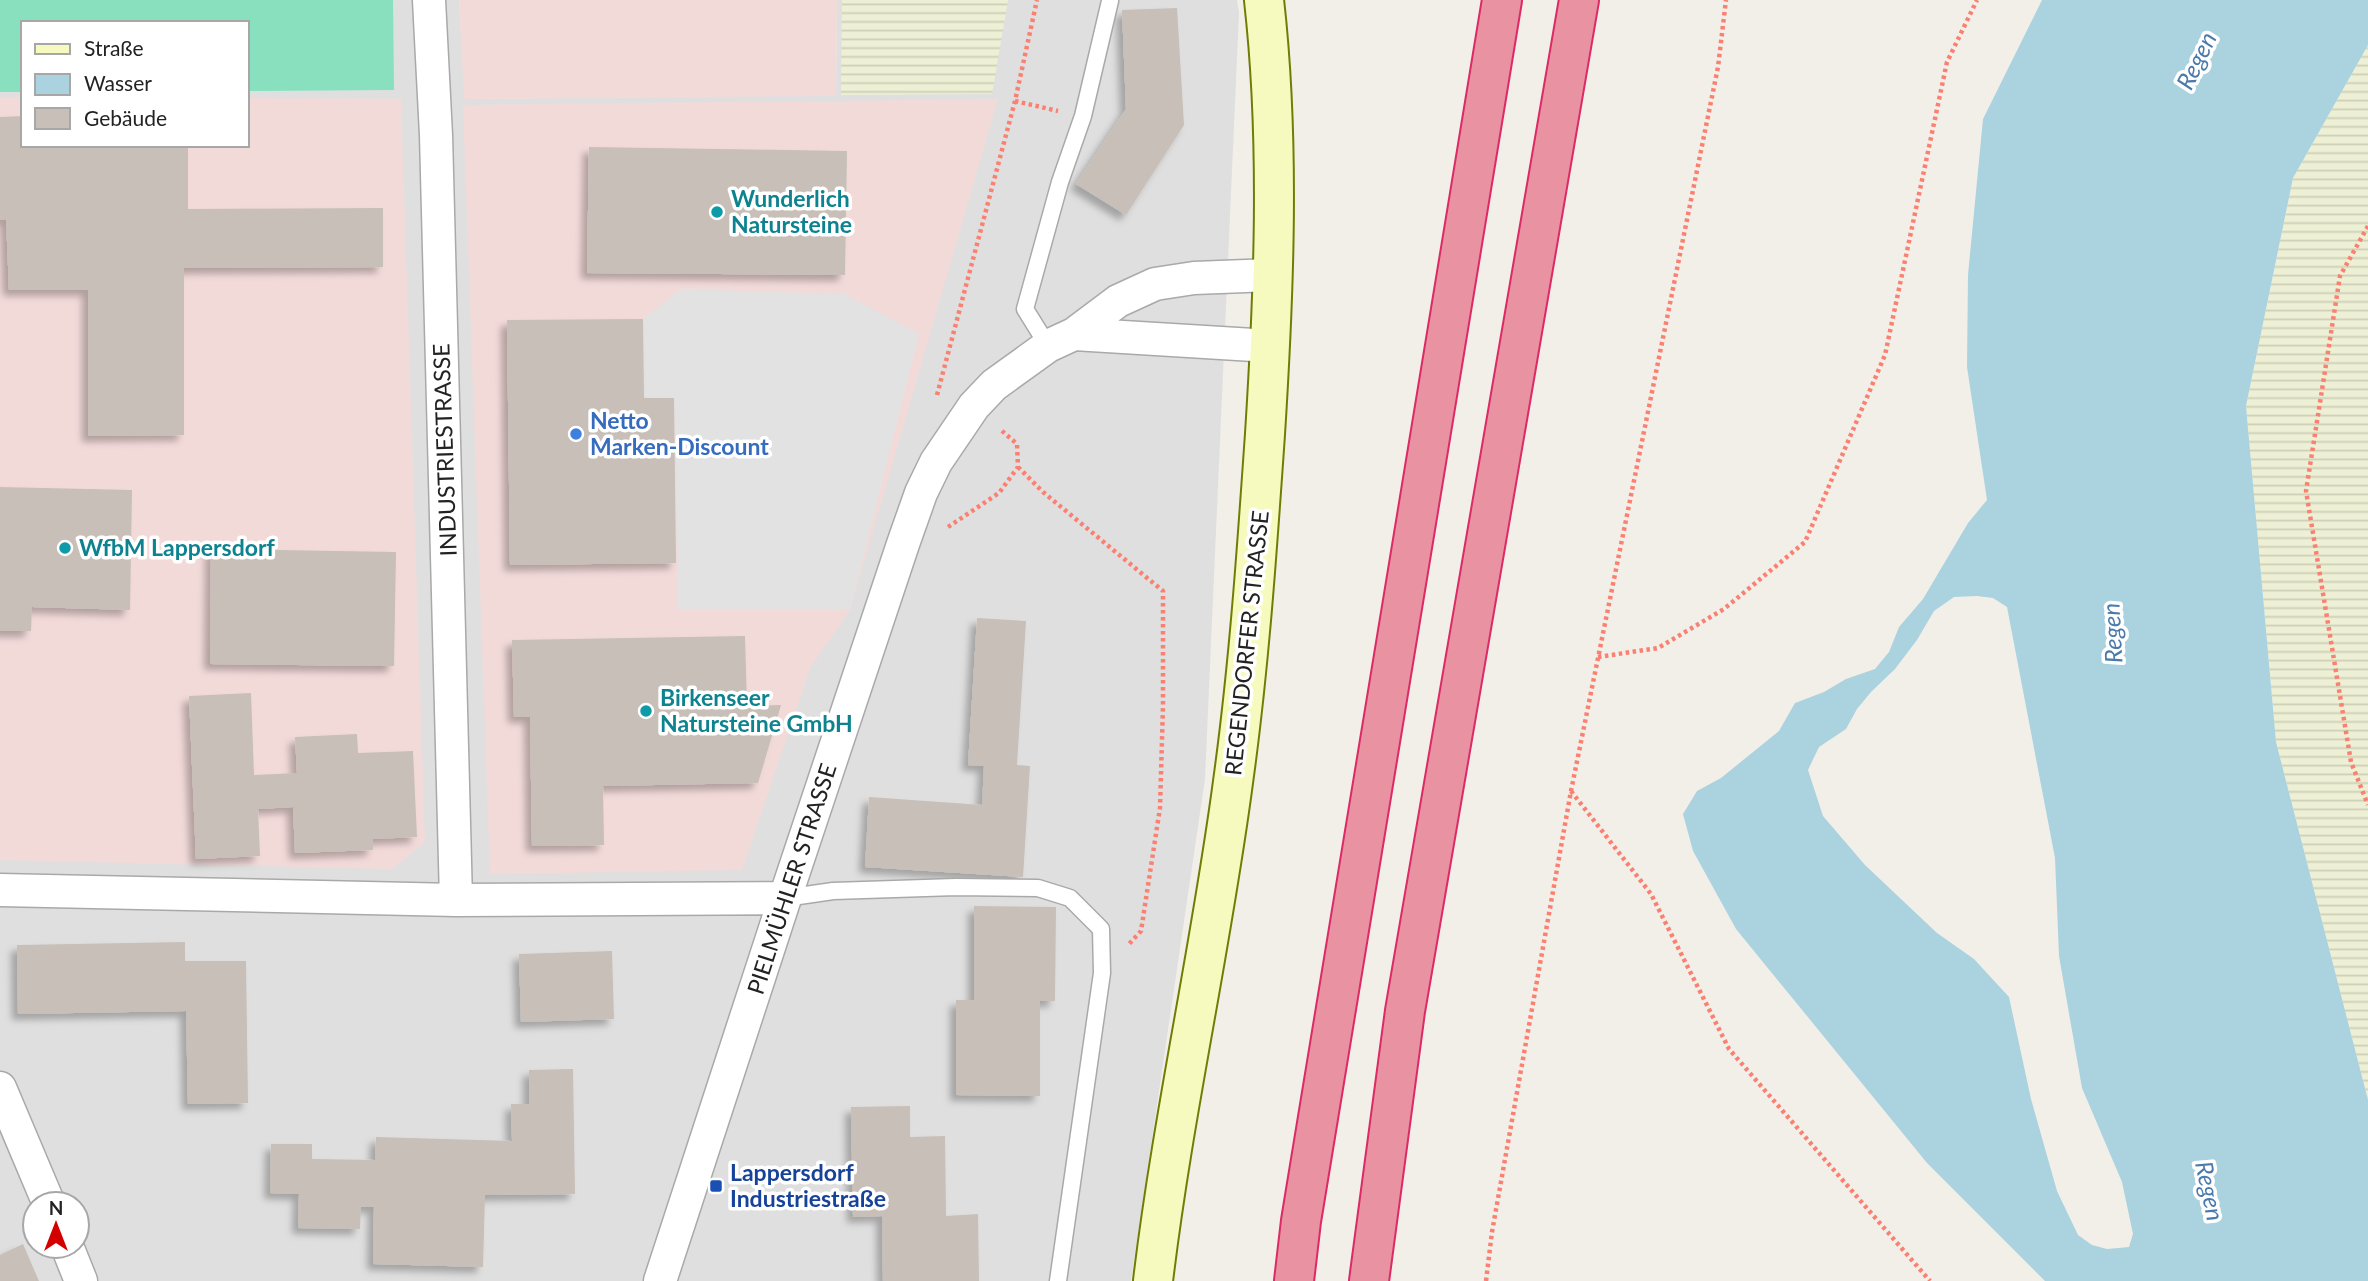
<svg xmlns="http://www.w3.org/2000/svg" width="2368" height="1281" viewBox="0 0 2368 1281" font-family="Lato,sans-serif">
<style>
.residential{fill:#e0dfdf;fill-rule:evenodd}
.commercial{fill:#f2dad9}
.farmland{fill:url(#farmland-rules)}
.pitch{fill:#88e0be}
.parking{fill:#e2e2e2}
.water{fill:#aad3df;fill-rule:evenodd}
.building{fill:#c7bfb8;filter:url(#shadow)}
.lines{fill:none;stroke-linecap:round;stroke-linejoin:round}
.lane-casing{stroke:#a9a9a9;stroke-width:19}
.street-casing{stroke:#a9a9a9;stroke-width:35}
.secondary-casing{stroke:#707d05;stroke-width:42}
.highway-casing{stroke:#dc2a67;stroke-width:42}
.path{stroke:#fa8072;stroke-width:4.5;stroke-dasharray:3.5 3.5;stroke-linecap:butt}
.lane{stroke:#fff;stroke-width:16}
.street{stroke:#fff;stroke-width:32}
.secondary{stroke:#f7fabf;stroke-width:38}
.highway{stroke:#e892a2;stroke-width:38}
.culture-dot{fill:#0f9aa8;stroke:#fff;stroke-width:2.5}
.shop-dot{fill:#3f7fe0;stroke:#fff;stroke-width:2.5}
.transit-dot{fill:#1a4fb4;stroke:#fff;stroke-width:2.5}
.labels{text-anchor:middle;stroke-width:7;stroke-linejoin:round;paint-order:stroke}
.culture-label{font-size:23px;font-weight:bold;fill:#0d838f;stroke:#fff;text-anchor:start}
.shop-label{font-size:23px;font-weight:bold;fill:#366cbe;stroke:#fff;text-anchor:start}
.street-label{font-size:23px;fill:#222;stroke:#fff}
.transit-label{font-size:23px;font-weight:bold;fill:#164399;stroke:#fff;text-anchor:start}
.water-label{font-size:24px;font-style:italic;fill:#4a7aab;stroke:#fff}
</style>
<defs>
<pattern id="farmland-rules" width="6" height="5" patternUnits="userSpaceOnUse" patternTransform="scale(1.75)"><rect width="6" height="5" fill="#eef0d5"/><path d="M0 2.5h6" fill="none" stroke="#ccceb7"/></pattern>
<filter id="shadow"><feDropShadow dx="-6" dy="6" stdDeviation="3.5" flood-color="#0004"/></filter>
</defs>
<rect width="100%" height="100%" fill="#f2efe9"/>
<!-- residential -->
<path class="residential" d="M0 0H459L465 99 836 95 837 0H1237L1239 13 1205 779 1131 1281H0ZM23 23H247V145H23ZM35 1204H77V1246H35Z"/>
<!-- commercial -->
<path class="commercial" d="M459 0H837L836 96 464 99Z
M0 97H23V145H247V98L401 99 425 842 392 869 0 860Z
M998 99 850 610 810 668 742 870 490 874 463 105Z"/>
<!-- farmland -->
<path class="farmland" d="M842 0H1008L992 94 841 95Z
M2368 45V1100L2276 742 2246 406 2293 178Z"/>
<!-- pitch -->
<path class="pitch" d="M0 0H393L394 90 247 91V23H23V92H0Z"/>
<!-- parking -->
<path class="parking" d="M681 289 845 294 919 334 850 610H678L674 398H644L643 319Z"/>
<!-- water -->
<path class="water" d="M2042 0H2368V45L2293 178 2246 406 2276 742 2368 1100V1281H2045L1927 1163 1736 929 1693 851 1683 814 1697 791 1721 778 1779 731 1795 703 1824 692 1846 679 1875 669 1889 652 1899 627 1923 599 1968 523 1987 500 1967 367 1968 275 1983 119ZM1977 596 1993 598 2007 607 2055 858 2059 956 2082 1088 2122 1182 2133 1234 2129 1247 2107 1249 2092 1245 2078 1235 2057 1191 2031 1099 2009 997 1974 959 1937 933 1865 865 1823 816 1808 770 1819 747 1846 729 1857 709 1871 692 1895 669 1917 640 1934 611 1954 597Z"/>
<!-- building -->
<path class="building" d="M1177 8 1184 125 1126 215 1076 184 1126 109 1122 10Z
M23 116V145H188V209L383 208V267L184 268V435L88 436V290H9L6 219 0 220V117Z
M589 147 847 151 845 275 587 273Z
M643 319 644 398H674L676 563 510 565 507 320Z
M0 487 132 490 130 610 32 607 31 631H0Z
M211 549 396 552 394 666 210 664Z
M977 618 1026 621 1017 765 1030 766 1023 877 865 867 869 797 982 805 984 766 968 765Z
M745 636 747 706 781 705 758 783 603 786 604 845 532 846 530 717H514L512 640Z
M251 693 254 775 297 773 295 737 357 734 358 753 413 751 417 837 373 839V850L295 853 293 807 258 809 260 856 196 859 189 696Z
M974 906 1056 907 1055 1001H1040V1096L956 1095V1000H974Z
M185 942V961H246L248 1103 188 1104 186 1011 18 1014 17 945Z
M612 951 614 1019 521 1022 519 954Z
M573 1069 575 1194 485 1195 483 1267 373 1264 374 1207H361L360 1229 298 1228 299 1194 270 1193 271 1144H312V1159L375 1160 376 1137 512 1141 511 1104H529V1070Z
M910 1106V1137L945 1136 946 1216 978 1214 979 1281H883L882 1216 853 1217 851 1107Z
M23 1244 39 1281H0V1255Z"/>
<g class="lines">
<!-- lane casing -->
<g class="lane-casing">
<path id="lane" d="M1048 346 1025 309 1060 182 1083 116 1110 1
M785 898 833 891 956 887 1038 888 1070 898 1101 929 1102 973 1058 1281"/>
</g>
<!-- street casing -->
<g class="street-casing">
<path id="street" d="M429 0 436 135 456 900
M1074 334 1270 346
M0 890 456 900 785 898
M0 1088 49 1204
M67 1246 81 1281
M660 1281 785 898 903 544 921 493 936 462 974 406 994 385 1048 346 1074 334 1118 301 1155 284 1194 278 1272 275"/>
</g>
<!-- secondary casing -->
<g class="secondary-casing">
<path id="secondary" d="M1153 1281C1173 1114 1211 949 1233 782 1249 667 1257 550 1265 434 1274 292 1280 141 1264 0"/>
</g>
<!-- highway casing -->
<g class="highway-casing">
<path id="highway" d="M1294 1281 1301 1221 1502 0
M1369 1281 1405 1011 1579 0"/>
</g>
<!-- path -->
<path class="path" d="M1015 101 1058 111
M2368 226 2340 276 2306 491 2351 762 2368 805
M937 395 1015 101 1037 0
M1018 467 1043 492 1163 591V706L1160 808 1141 931 1129 944
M948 527 999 493 1018 467 1017 444 1001 430
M1598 657 1658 648 1724 609 1805 542 1885 355 1947 62 1977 0
M1571 791 1651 894 1729 1049 1930 1281
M1486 1281 1492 1232 1571 791 1718 67 1726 0"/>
<!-- lane -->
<use href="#lane" class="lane"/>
<!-- street -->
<use href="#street" class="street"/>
<!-- secondary -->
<use href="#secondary" class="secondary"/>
<!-- highway -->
<use href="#highway" class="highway"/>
</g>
<!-- markers -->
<g class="culture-dot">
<circle cx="717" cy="212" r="7"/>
<circle cx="65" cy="548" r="7"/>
<circle cx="646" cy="711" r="7"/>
</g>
<circle class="shop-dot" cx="576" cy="434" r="7"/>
<rect class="transit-dot" x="709" y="1179" width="14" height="14" rx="3.5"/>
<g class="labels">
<!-- culture labels -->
<g class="culture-label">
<text x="731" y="207">Wunderlich<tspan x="731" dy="26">Natursteine</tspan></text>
<text x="79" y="556">WfbM Lappersdorf</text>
<text x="660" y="706">Birkenseer<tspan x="660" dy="26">Natursteine GmbH</tspan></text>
</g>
<!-- shop labels -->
<g class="shop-label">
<text x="590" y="429">Netto<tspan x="590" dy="26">Marken-Discount</tspan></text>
</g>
<!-- street labels -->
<g class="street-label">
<text transform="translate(445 450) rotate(-92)" y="8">INDUSTRIESTRASSE</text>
<text transform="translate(1247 643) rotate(-84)" y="8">REGENDORFER STRASSE</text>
<text transform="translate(792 879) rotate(-72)" y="8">PIELMÜHLER STRASSE</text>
</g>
<!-- transit labels -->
<g class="transit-label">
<text x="730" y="1181">Lappersdorf<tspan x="730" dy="26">Industriestraße</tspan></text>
</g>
<!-- water labels -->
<g class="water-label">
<text transform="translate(2197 61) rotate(-64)" y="8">Regen</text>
<text transform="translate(2113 633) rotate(-93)" y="8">Regen</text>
<text transform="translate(2209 1191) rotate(78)" y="8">Regen</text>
</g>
</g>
<!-- legend -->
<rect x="21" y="21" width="228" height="126" fill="#ffffff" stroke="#a7a7a7" stroke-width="2"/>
<rect x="35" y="44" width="35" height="10" fill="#f7fabf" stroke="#a7a7a7" stroke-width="2"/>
<text x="84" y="56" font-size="21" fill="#222222">Straße</text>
<rect x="35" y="74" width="35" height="21" fill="#aad3df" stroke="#a7a7a7" stroke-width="2"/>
<text x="84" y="91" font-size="21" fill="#222222">Wasser</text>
<rect x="35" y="108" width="35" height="21" fill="#c7bfb8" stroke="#a7a7a7" stroke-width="2"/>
<text x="84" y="126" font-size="21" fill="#222222">Gebäude</text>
<!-- north arrow -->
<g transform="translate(56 1225)"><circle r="33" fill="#ffffff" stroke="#a7a7a7" stroke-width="2"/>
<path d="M0-5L12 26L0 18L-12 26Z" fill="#d40000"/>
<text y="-10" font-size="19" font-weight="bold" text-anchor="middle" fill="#222222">N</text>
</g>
</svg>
